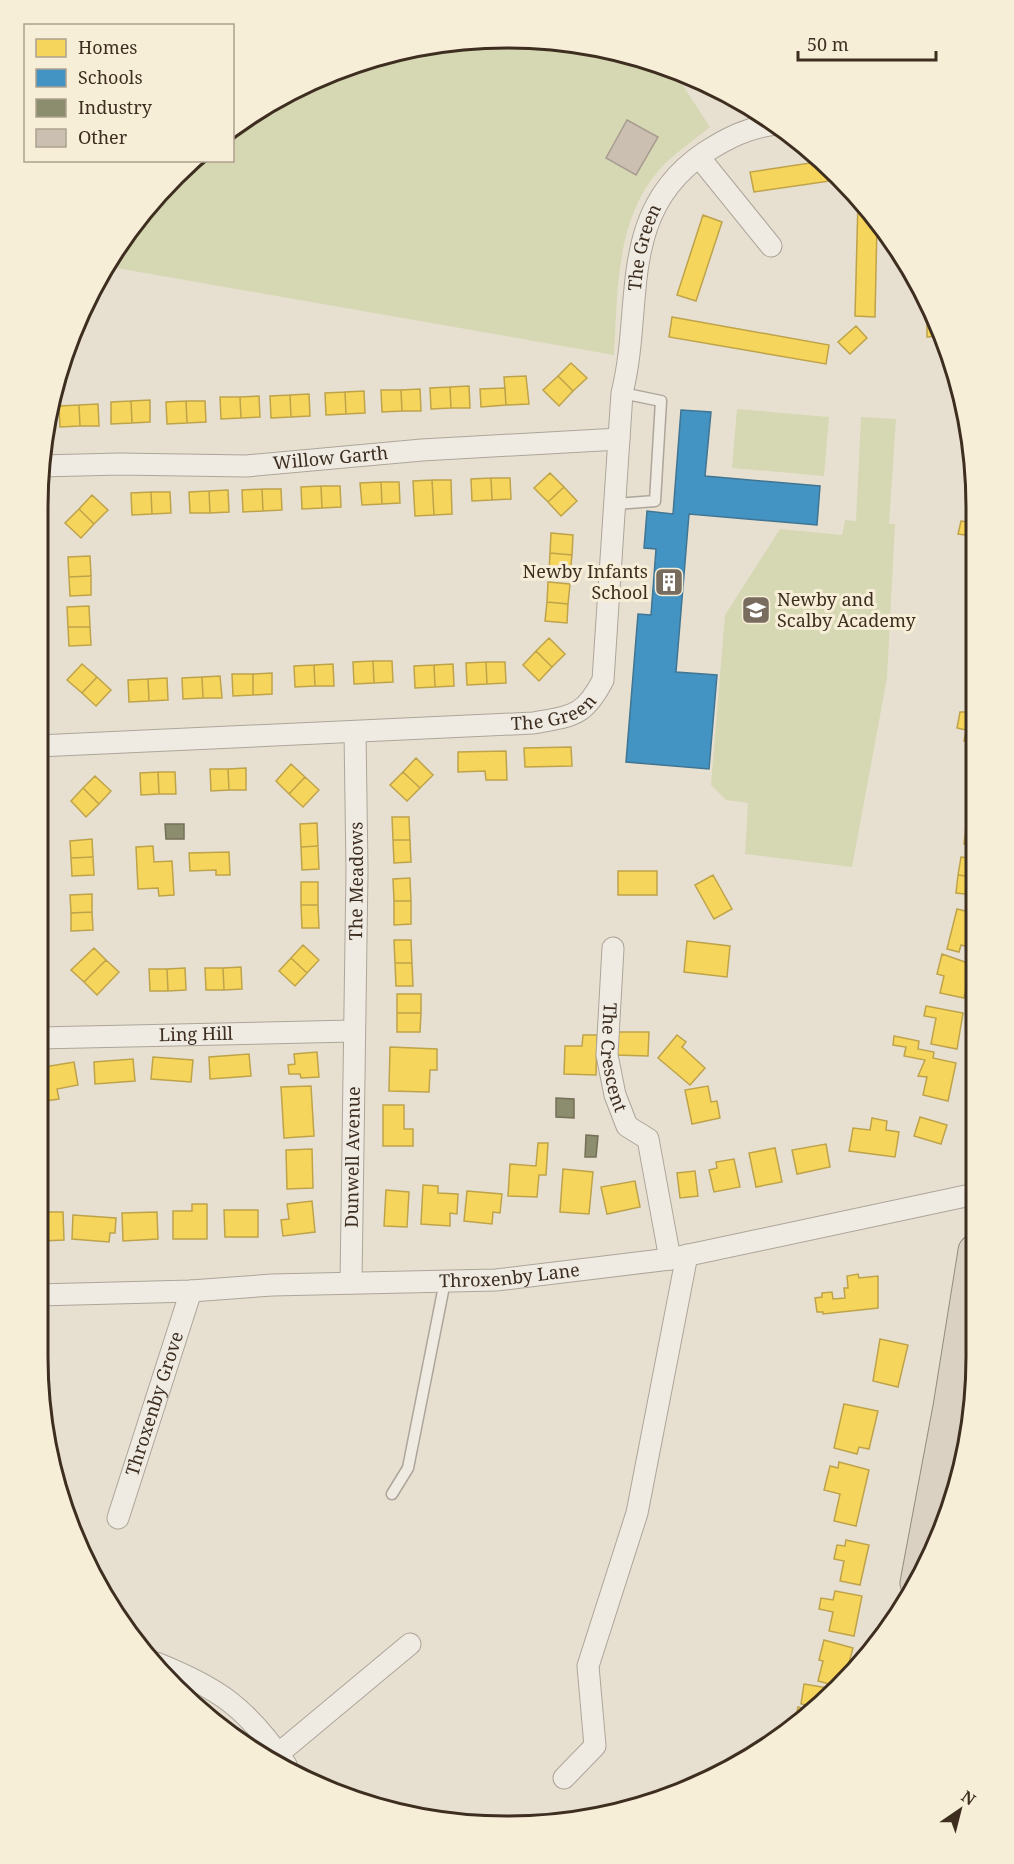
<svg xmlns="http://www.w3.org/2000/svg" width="1014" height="1864" viewBox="0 0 1014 1864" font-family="'Noto Serif',serif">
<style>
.green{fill:#d6d7b3}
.homes{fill:#f6d55c;stroke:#bea34a;stroke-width:1.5}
.schools{fill:#4393c3;stroke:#417592;stroke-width:1.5}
.industry{fill:#8c8c6e;stroke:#747057;stroke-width:1.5}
.building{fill:#cbbfb2;stroke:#a89c90;stroke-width:1.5}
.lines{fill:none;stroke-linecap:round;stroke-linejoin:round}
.lane-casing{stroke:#ada599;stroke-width:13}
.street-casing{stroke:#ada599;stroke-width:23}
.highway-casing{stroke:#928b80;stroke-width:35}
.lane{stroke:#efebe3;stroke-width:10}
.street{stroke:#efebe3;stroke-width:21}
.highway{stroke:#dad1c2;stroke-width:33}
.labels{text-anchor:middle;stroke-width:6;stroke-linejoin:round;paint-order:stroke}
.street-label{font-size:18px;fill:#3d2e20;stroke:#f7eed8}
.poi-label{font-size:18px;fill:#3d2e20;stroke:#f7eed8;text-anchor:end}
.rim{fill:none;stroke:#3d2e20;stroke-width:3}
</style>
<rect width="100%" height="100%" fill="#e7e0d1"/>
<!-- green -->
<path class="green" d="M476 39 568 41 658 62 672 69 710 127C697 138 682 148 670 159 615 209 618 287 614 355L105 266 154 198 193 161 232 160 233 128 299 86 385 54Z
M737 409 829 417 824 476 732 468Z
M861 417 896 419 889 524H895L887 678 852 867 745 854 748 803 726 800 711 785 725 615 780 529 842 535 845 520 856 521Z"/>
<!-- homes -->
<path class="homes" d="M823 161 837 180 754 192 750 172Z
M858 201 877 223 875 317 855 316Z
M703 215 722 222 696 301 677 295Z
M672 317 829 345 826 364 669 337Z
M927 318H933L942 336 927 337Z
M856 326 867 338 850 354 838 342Z
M571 363 587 378 573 391 558 376Z
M526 376 529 404 506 405 504 377Z
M558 376 573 391 559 406 543 390Z
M469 386 470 408H451L450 387Z
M450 387 451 408 431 409 430 388Z
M505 388 506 405 481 407 480 389Z
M420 389 421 411H402L401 390Z
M381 390H401L402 411 382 412Z
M364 391 365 413 346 414 345 392Z
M345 392 346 414 326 415 325 393Z
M309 394 310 416 291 417 290 395Z
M290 395 291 417 271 418 270 396Z
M259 396 260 417 241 418 240 397Z
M220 397H240L241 418 221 419Z
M150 400V422L132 423 131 401Z
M131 401 132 423 111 424V402Z
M186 401H205L206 422 187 423Z
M186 401 187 423 167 424 166 402Z
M98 404 99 426H80L79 405Z
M79 405 80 426 60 427 59 406Z
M550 473 564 487 548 502 534 488Z
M491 478H510L511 499 492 500Z
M491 478 492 500 472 501 471 479Z
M432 480H451L452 514 434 515Z
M432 480 434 515 415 516 413 481Z
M381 482H399L400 503 382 504Z
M381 482 382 504 362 505 360 483Z
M321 486H340L341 507 322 508Z
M321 486 322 508 302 509 301 487Z
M564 487 577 501 561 516 548 502Z
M262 489H281L282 510 263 511Z
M262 489 263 511 243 512 242 490Z
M228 490 229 512 210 513 209 491Z
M209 491 210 513H190L189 492Z
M151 492H170L171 513 152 514Z
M151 492 152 514 132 515 131 493Z
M92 495 108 510 94 524 79 509Z
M79 509 94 524 81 538 65 523Z
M961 521 973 523V536L958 534Z
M551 533 573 535 572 555 550 553Z
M550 553 572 555 570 574 549 572Z
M90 556 91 576 69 577 68 557Z
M91 576V595L70 596 69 577Z
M548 582 570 584 568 604 547 602Z
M547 602 568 604 567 623 545 621Z
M89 606 90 627H68L67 607Z
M68 627H90L91 645 69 646Z
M549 638 565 654 552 667 536 651Z
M536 651 552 667 539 681 523 665Z
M373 661H392L393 682 374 683Z
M373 661 374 683 354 684 353 662Z
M486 662 487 684 467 685 466 663Z
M486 662H505L506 683 487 684Z
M82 664 97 677 82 693 67 680Z
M333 664 334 686H315L314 665Z
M453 664 454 686 435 687 434 665Z
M314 665 315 686 295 687 294 666Z
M434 665 435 687 415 688 414 666Z
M272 673V694L253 695V674Z
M232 674H253V695L233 696Z
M220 676 222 698H203L202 677Z
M97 677 111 690 96 706 82 693Z
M202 677 203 698 183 699 182 678Z
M167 678 168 700 149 701 148 679Z
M148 679 149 701 129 702 128 680Z
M960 712H973V742L964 741 966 730 957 728Z
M571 747 572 766 525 767 524 748Z
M506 751 507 780H486L485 771 458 772V752Z
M416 758 433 775 420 788 403 772Z
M291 764 305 777 289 794 276 781Z
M246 768V790H229L228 769Z
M210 769H228L229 790 211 791Z
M158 772 159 794 141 795 140 773Z
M158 772H175L176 794H159Z
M403 772 420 788 407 801 390 785Z
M973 775H974V796L969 795Z
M95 776 111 791 99 804 83 788Z
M305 777 319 790 303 807 289 794Z
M83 788 99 804 86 817 71 801Z
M969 807 974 808V827L966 826Z
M392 817H409L410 840H393Z
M317 823 318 846 301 847 300 824Z
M966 826 974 827V845L964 844Z
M92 839 93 857 71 858 70 841Z
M393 840H410L411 862 394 863Z
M153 846 154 862 172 861 174 895 159 896 158 888 138 889 136 847Z
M318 846 319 869 302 870 301 847Z
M229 852 230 875H216V870L190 871 189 853Z
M93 857 94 875 72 876 71 858Z
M961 857 974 859V877L958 875Z
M618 871H657V895H618Z
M713 875 732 909 714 919 695 885Z
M958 875 974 877V895L956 893Z
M410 878 411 901H394L393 879Z
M301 882H318V905H301Z
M92 894V912L71 913 70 895Z
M394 901H411V924L394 925Z
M301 905H318L319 928H302Z
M957 909 974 913 972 948 961 945 959 952 947 949Z
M92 912 93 930 71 931V913Z
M394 940H411L412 963H395Z
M687 941 730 946 727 977 684 972Z
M303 945 319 960 307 973 291 958Z
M94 948 106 960 84 982 71 970Z
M942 954 971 964 964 998 940 993 944 976 937 974Z
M291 958 307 973 295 986 279 971Z
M106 960 119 972 97 995 84 982Z
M395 963H412L413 986H396Z
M241 967 242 989 224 990 223 968Z
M185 968 186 990 168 991 167 969Z
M205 968H223L224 990H206Z
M149 969H167L168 991H150Z
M397 994H421V1013H397Z
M926 1006 963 1013 957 1049 931 1044 936 1018 924 1016Z
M397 1013H421L420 1032H397Z
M615 1032H649L648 1056 615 1055Z
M583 1035H597L596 1075 564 1074 565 1046H582Z
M677 1035 686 1042 682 1047 705 1068 690 1085 658 1058Z
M894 1036 919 1041 918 1049 934 1052 933 1058 956 1063 948 1101 923 1095 927 1077 918 1076 925 1060 904 1056 906 1047 893 1045Z
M390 1047 437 1049V1070H430L429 1092 389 1091Z
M317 1052 319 1077 301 1078 300 1074H289L288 1065 295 1064 294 1054Z
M249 1054 251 1076 210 1079 209 1057Z
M153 1057 193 1060 191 1082 151 1079Z
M133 1059 135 1081 95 1084 94 1062Z
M74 1062 78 1085 57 1089 59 1099 38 1102V1068Z
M311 1086 314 1136 284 1138 281 1087Z
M708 1086 711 1102 717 1101 720 1118 692 1124 685 1090Z
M383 1105H404V1129H413V1146H383Z
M920 1117 947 1125 941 1144 914 1136Z
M872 1118 887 1121 886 1130 899 1132 895 1157 849 1151 853 1128 870 1130Z
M538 1143H548L546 1175H539L537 1197 508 1196 510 1164 536 1166Z
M826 1144 830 1167 797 1174 792 1150Z
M775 1148 782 1182 756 1187 749 1153Z
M312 1149 313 1188 287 1189 286 1150Z
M734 1159 740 1187 714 1192 709 1170 717 1168 716 1162Z
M563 1169 593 1172 589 1214 560 1212Z
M695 1171 698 1196 680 1198 677 1173Z
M635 1181 640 1207 607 1214 601 1187Z
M423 1185 438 1186V1193L458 1194 457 1214 450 1213V1226L421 1224Z
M386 1190 409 1192 407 1227 384 1226Z
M467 1191 502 1194 500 1213 493 1212 492 1224 464 1221Z
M312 1201 315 1232 283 1236 281 1220 289 1219 287 1204Z
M192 1204H207V1239H173V1211H192Z
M224 1210H258V1237H225Z
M41 1212H63L64 1240 42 1241Z
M157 1212 158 1239 123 1241 122 1213Z
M73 1215 116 1218 115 1233H110L109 1242 72 1239Z
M858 1274 859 1278 878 1276V1308L823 1314V1312H817L815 1298 822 1297V1293L832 1292 833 1299 845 1298 844 1288H848L847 1276Z
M880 1339 908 1345 898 1387 873 1381Z
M844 1404 878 1411 869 1449 859 1447 857 1454 834 1448Z
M839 1462 869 1470 856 1526 834 1521 840 1494 824 1490 830 1466 838 1468Z
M846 1540 869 1545 860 1585 840 1581 844 1561 834 1559 837 1545 845 1546Z
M835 1591 862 1596 854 1636 829 1631 833 1612 819 1609 821 1598 833 1600Z
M824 1640 853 1648 846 1674 836 1686 818 1681 823 1661 819 1660Z
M804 1684 834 1689 819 1707 801 1704Z
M798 1707 815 1711 795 1723Z"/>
<!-- schools -->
<path class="schools" d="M681 410 711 412 705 476 820 486 817 525 689 514 676 672 717 675 709 769 626 762 638 614 651 615 656 549 644 548 647 511 673 514Z"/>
<!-- industry -->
<path class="industry" d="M969 576 973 577V589L967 588Z
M165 824H184V839H166Z
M556 1098 574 1099V1118L556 1117Z
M586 1135 598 1136 596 1157H585Z"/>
<!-- building -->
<path class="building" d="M627 120 658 137 636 175 606 158Z"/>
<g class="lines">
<!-- lane casing -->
<g class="lane-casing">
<path id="lane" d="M616 504 655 501 661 401 622 393
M392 1494 408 1468 445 1281"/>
</g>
<!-- street casing -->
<g class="street-casing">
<g id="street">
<path d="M699 157 771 246"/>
<path id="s1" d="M40 466 120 464 246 466 422 450 619 439"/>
<path id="s2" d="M38 746 533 723C572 716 584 717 603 680L622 393C644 305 616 213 704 153 727 138 747 128 775 124"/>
<path id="s3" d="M613 948 607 1055 615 1095 627 1126 648 1139 670 1259"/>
<path id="s4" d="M38 1038 353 1031"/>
<path id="s5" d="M351 1283 357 871 355 732"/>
<path id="s6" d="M38 1295 191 1291 272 1285 496 1280 670 1259 975 1194"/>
<path id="s7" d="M118 1518 191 1291"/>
<path d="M156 1663C219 1688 247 1708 286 1765"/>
<path d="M278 1754 410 1644"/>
<path d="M564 1778 595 1746 588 1666 637 1513 687 1255"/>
</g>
</g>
<!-- highway casing -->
<g class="highway-casing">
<path id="highway" d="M917 1583 950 1407 975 1251"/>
</g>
<!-- lane -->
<use href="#lane" class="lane"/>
<!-- street -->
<use href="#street" class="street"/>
<!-- highway -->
<use href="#highway" class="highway"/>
</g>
<!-- icons -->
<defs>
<g id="building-square" transform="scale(1.5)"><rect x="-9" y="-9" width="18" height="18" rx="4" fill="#786c5e" stroke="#f7eed8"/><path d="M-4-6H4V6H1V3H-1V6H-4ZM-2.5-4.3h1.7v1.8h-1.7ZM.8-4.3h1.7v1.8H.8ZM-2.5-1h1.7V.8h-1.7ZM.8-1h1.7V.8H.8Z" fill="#fff"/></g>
<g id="school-square" transform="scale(1.5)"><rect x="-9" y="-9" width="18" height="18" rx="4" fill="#786c5e" stroke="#f7eed8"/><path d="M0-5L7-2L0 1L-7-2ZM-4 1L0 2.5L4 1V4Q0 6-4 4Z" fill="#fff"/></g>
</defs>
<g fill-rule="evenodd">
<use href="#building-square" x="669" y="582"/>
<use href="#school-square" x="756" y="610"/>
</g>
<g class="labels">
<!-- street labels -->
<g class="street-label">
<text dy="6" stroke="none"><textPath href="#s2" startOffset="1018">The Green</textPath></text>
<text dy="6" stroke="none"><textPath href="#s1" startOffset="291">Willow Garth</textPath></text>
<text dy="6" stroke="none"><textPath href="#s2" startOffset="518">The Green</textPath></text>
<text dy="6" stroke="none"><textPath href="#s5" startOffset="402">The Meadows</textPath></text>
<text dy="6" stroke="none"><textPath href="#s4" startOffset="158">Ling Hill</textPath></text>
<text dy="6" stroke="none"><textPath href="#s3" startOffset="110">The Crescent</textPath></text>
<text dy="6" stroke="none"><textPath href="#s5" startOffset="126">Dunwell Avenue</textPath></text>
<text dy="6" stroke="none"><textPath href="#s6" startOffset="472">Throxenby Lane</textPath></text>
<text dy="6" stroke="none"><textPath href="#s7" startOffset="120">Throxenby Grove</textPath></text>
</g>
<!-- poi labels -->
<g class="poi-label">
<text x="648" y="578">Newby Infants<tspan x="648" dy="21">School</tspan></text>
<text x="777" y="606" text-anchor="start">Newby and<tspan x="777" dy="21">Scalby Academy</tspan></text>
</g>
</g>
<!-- crop -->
<path d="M0 0H1014V1864H0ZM507 48H507A459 459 0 0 1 966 507V1357A459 459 0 0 1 507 1816H507A459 459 0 0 1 48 1357V507A459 459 0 0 1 507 48Z" fill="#f7eed8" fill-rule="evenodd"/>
<path class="rim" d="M507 48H507A459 459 0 0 1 966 507V1357A459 459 0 0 1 507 1816H507A459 459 0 0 1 48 1357V507A459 459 0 0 1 507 48Z"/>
<!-- legend -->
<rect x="24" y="24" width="210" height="138" fill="#f7eed8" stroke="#ada18e" stroke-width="1.5"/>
<rect x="36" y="39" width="30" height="18" fill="#f6d55c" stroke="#ada18e" stroke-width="1.5"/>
<text x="78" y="54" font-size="18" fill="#3d2e20">Homes</text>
<rect x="36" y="69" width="30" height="18" fill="#4393c3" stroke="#ada18e" stroke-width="1.5"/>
<text x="78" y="84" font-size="18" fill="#3d2e20">Schools</text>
<rect x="36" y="99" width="30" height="18" fill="#8c8c6e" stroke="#ada18e" stroke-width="1.5"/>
<text x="78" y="114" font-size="18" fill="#3d2e20">Industry</text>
<rect x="36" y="129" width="30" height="18" fill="#cbbfb2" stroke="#ada18e" stroke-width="1.5"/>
<text x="78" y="144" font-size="18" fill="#3d2e20">Other</text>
<!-- north arrow -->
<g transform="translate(960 1810) rotate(35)" stroke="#f7eed8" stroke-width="4.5" paint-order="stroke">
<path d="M0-4.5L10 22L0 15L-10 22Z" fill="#3d2e20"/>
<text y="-9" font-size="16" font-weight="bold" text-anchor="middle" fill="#3d2e20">N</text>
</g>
<!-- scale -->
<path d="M798 51v9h138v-9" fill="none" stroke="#3d2e20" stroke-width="3"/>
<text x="807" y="51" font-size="18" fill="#3d2e20" stroke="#f7eed8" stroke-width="4.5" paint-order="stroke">50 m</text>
</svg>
